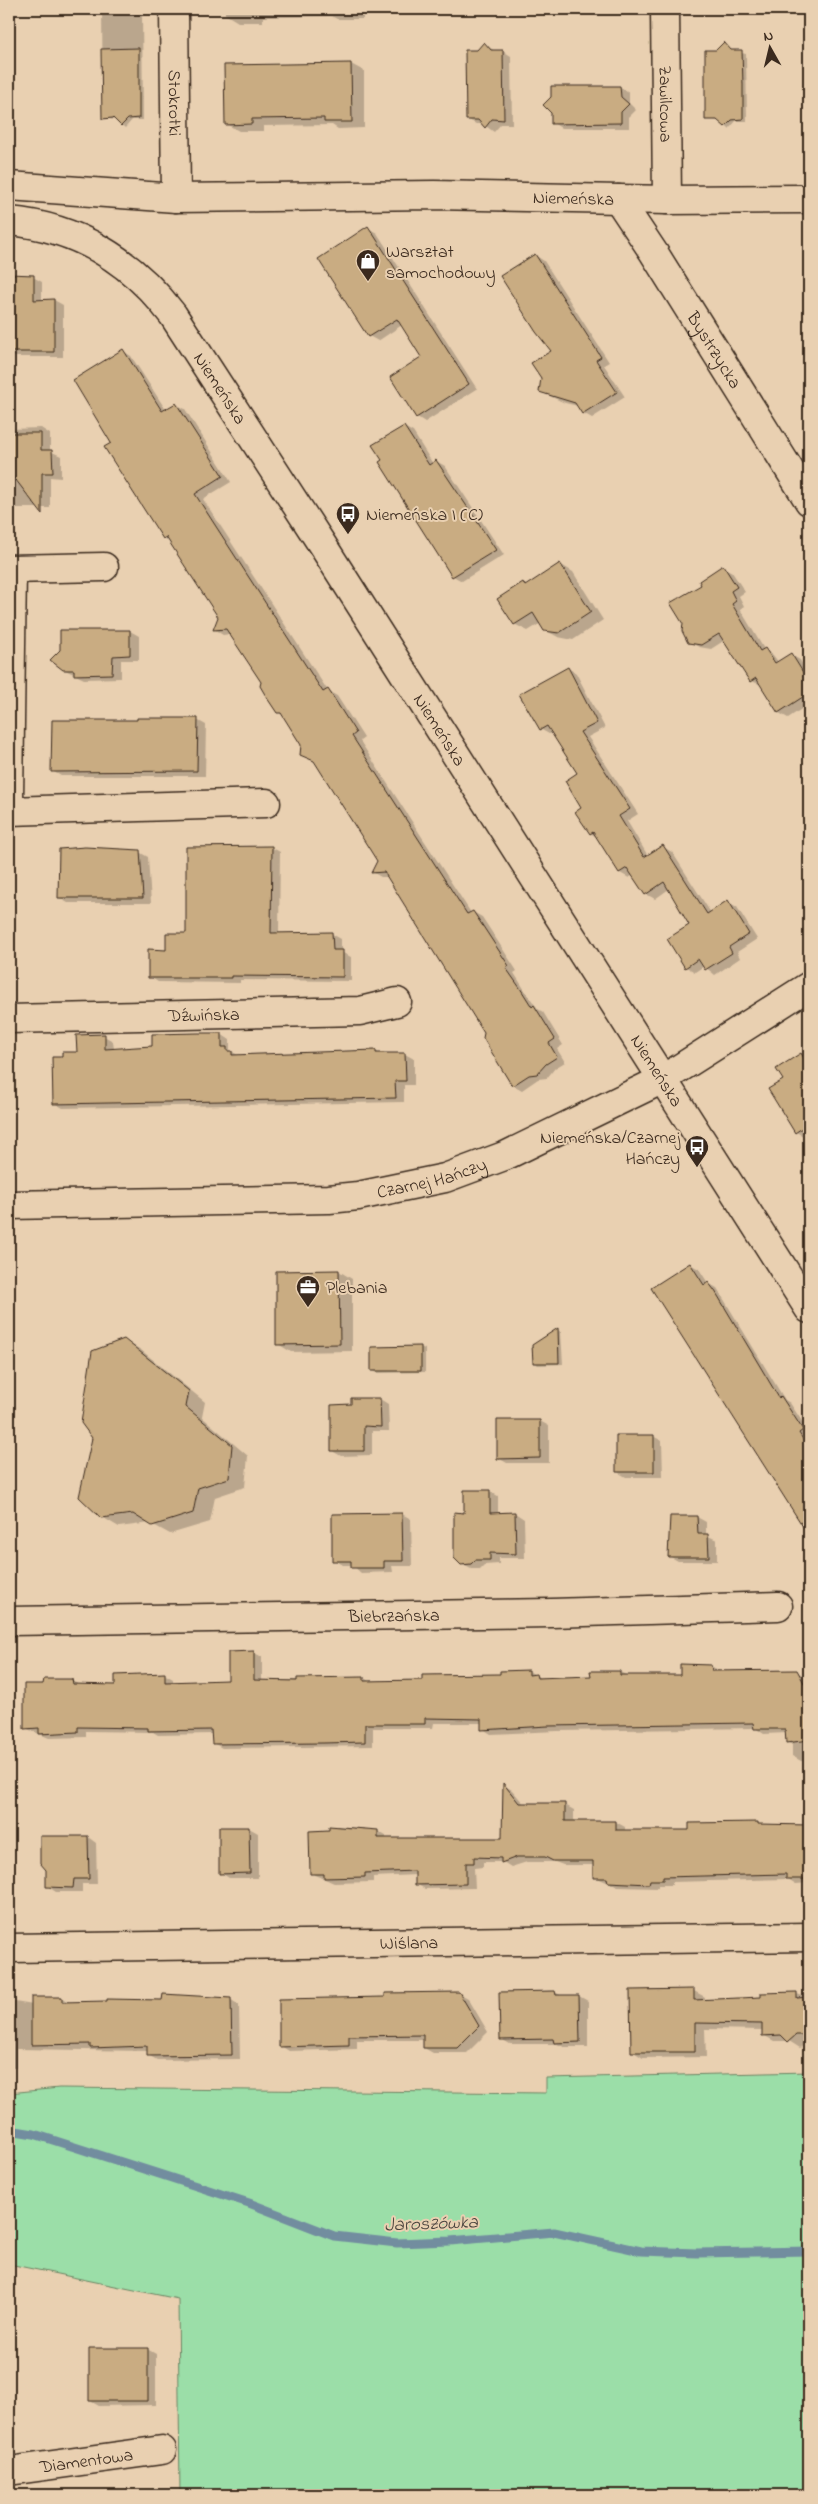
<svg xmlns="http://www.w3.org/2000/svg" width="818" height="2504" viewBox="0 0 818 2504" font-family="'Indie Flower',sans-serif">
<style>
.green{fill:#9bdea8;stroke:#6b8463}
.shadow{fill:#0003}
.lines{fill:none;stroke-linecap:round;stroke-linejoin:round}
.stream{stroke:#728d9f;stroke-width:9}
.building{fill:#c9ac82;stroke:#3b2a1e}
.minor-casing{stroke:#3b2a1e;stroke-width:31}
.minor{stroke:#e9d0b1;stroke-width:28}
.labels{text-anchor:middle;stroke-width:4;stroke-linejoin:round;paint-order:stroke}
.street-label{font-size:18px;fill:#3b2a1e;stroke:#e9d0b1}
.poi-label{font-size:18px;fill:#3b2a1e;stroke:#e9d0b1;text-anchor:start}
.water-label{font-size:19px;font-style:italic;fill:#49433e;stroke:#e9d0b1}
</style>
<rect width="100%" height="100%" fill="#e9d0b1"/>
<filter id="ink" filterUnits="userSpaceOnUse"><feTurbulence type="fractalNoise" baseFrequency=".02" numOctaves="2"/><feDisplacementMap in="SourceGraphic" scale="10" xChannelSelector="R" yChannelSelector="G"/><feConvolveMatrix kernelMatrix="1 2 1 2 8 2 1 2 1" color-interpolation-filters="sRGB"/></filter>
<g filter="url(#ink)">
<!-- green -->
<path class="green" d="M809 2072V2495H180L178 2299 9 2264V2093L59 2088 546 2093V2078Z"/>
<!-- shadow -->
<path class="shadow" d="M102 9H142L143 120H132L125 128 116 120 103 118Z
M225 9H363V19H337L331 16 263 17V22H238L225 14Z
M551 9H628V14L560 15Z
M484 44 495 51H503L511 56 512 124H501L494 132 483 124H476L467 119 477 51Z
M724 44 733 51 746 54 747 121H736L729 129 720 121 707 119 717 51Z
M806 50H809V119L807 118Z
M351 64 364 71V128L338 129 332 125 264 126V131H239L226 124Z
M620 87 629 92V103L636 110 629 117V128H561L553 123 552 88Z
M368 228 377 233 477 389 425 422 417 417 423 358 402 325 378 341 369 336Z
M535 255 544 261 609 362 604 365 625 397 592 418 583 413 578 406 565 403 541 392 553 351Z
M9 276 33 277 42 282V301L54 300 63 305V357H9Z
M123 351 131 356 166 410 176 404 185 409 231 482 203 499 328 691 337 696 364 738 360 741 471 913 473 912 482 917 517 971 514 973 528 995 538 1009 543 1012 563 1045 557 1049 565 1062 555 1068 547 1078 538 1079 522 1090 513 1085 486 1033 388 877H381L372 872 379 861 317 762 301 754 302 744 285 716 278 712 262 682 231 634 223 635 215 630 220 617 170 542 164 538 113 443Z
M404 427 413 432 433 464 436 461 445 466 504 555 462 581 453 576Z
M41 428 50 434V451L61 456V478L50 477V508H9V429Z
M560 564 573 572 603 620 573 640 558 637 545 630 541 623 528 631 514 624 523 583 528 586Z
M723 567 732 572 745 592 739 596 744 606 740 609 764 649 773 655 779 663 791 655 800 660 809 675V704L788 718 779 713 762 685 751 681 725 640 711 649 699 647 689 642 703 585Z
M130 631 139 636V660H121V678L84 679 63 669 61 632Z
M568 668 576 673 605 728 588 737 638 814 627 821 648 856 663 847 672 852 711 913 728 902 737 907 757 939 737 952 740 958 715 975 704 966 695 972 686 967 690 926 669 889 655 899 646 894 633 875 629 878 620 873 597 837 590 833 583 808 578 774 553 733 549 734 540 729Z
M197 720 206 725 205 776H61L52 771Z
M271 847 280 852 279 934H332L341 939V952L351 957V981L240 980V983L158 982 150 977 167 951 187 934Z
M116 849 121 851 139 852 148 857 151 903H68L59 898 60 850Z
M221 1034 230 1040V1050L239 1056 375 1051 381 1054H405L414 1059V1085H404V1102L63 1108 54 1103 63 1058 78 1053 104 1036 113 1041 114 1049 154 1047Z
M809 1049V1134L805 1137 796 1132 785 1081 777 1069Z
M690 1264 699 1269 708 1283 717 1288 785 1400 790 1403 809 1432V1532L652 1288Z
M339 1271 352 1279V1351L291 1352 278 1344Z
M558 1330 561 1332 563 1364 538 1365 534 1362Z
M124 1340 141 1350 205 1402 202 1417 248 1456 245 1487 215 1497 210 1522 170 1534 150 1523 119 1527 102 1517Z
M420 1347 425 1349V1372L377 1373 373 1371Z
M380 1399 388 1404 389 1431H372V1455L341 1456 332 1451 352 1406Z
M540 1421 549 1426V1463H507L498 1458Z
M653 1436 662 1441 663 1477H626L617 1472Z
M489 1491 498 1496V1514L515 1513 524 1519 525 1558H499V1564L484 1565 480 1569H471L461 1564Z
M402 1514 411 1519 412 1566H392L393 1572 361 1573 352 1565H343L334 1560 333 1515Z
M697 1517 706 1522V1535L717 1540V1561H678L669 1556 671 1518Z
M253 1652 262 1657V1681L364 1678 372 1683 424 1681 501 1676 529 1671 542 1679 592 1677V1672H620L628 1676H681L711 1666 720 1671 797 1672 806 1677 809 1683V1761H801L792 1756V1745L787 1742V1733L764 1734 755 1728 558 1731 491 1734 483 1729 482 1723H434L433 1728H373V1746L222 1748 213 1743V1734L158 1735 153 1732 86 1731V1737L49 1738 25 1728 45 1686 72 1681 81 1686 116 1687 164 1674 173 1679V1683L229 1682Z
M505 1786 512 1790 524 1804 565 1805 574 1810V1822H616L625 1827V1831H691L758 1823 763 1826H809V1883L796 1884 788 1879 672 1882V1885H658V1888L618 1887 595 1877V1865H563L555 1862H527L511 1867 503 1862H483V1867L474 1868 475 1888 425 1889 416 1884V1875L373 1877V1882L334 1883 311 1873 331 1827 377 1831 386 1836V1839H503Z
M249 1828 258 1833V1878H229L221 1873Z
M88 1837 96 1843 97 1884H82V1892H56L47 1886Z
M694 1991 705 1997V2001L762 1998 797 1994 809 1998V2041L800 2048 789 2041H774L763 2035V2030L705 2029 706 2057 643 2058 632 2051Z
M555 1992 562 1996H579L588 2001V2047H564L557 2044H510L501 2039Z
M459 1993 468 1998 488 2032 467 2053H433L424 2048V2040H357V2049L289 2051 281 2046 386 1998Z
M33 1998H62L71 2003 230 1999 239 2005 240 2059 157 2060 148 2055V2051L16 2049V2068H9V2001L33 2005Z
M147 2349 156 2354V2405L99 2406 90 2401Z"/>
<g class="lines">
<!-- stream -->
<path class="stream" d="M9 2130 34 2134 156 2173 249 2203 334 2236 397 2243 450 2241 554 2232 641 2251 697 2253 809 2251"/>
</g>
<!-- building -->
<path class="building" d="M484 42 491 50H503L504 120 492 119 485 128 478 120H466L465 50H477Z
M724 42 731 50H742L743 85V119L732 120 725 127 717 120H705V50H716Z
M139 48V118L128 119 121 126 113 118 102 119 101 49Z
M351 63 352 122H324V118L252 119V124L225 125 224 65Z
M551 86H620L621 97 629 104 621 112V123L551 124V113L543 105 551 97Z
M368 226 469 384 416 418 390 377 421 357 397 319 368 337 318 259Z
M535 254 601 357 596 360 617 392 582 414 575 403 539 392 541 378 531 363 551 351 536 332 500 276Z
M9 274 34 275V300L54 299V352H9Z
M123 349 162 411 176 403 223 476 195 494 323 692 328 689 356 733 352 736 467 914 473 911 509 966 506 968 520 988 532 1007 534 1005 555 1039 549 1043 557 1057 546 1064 537 1074 529 1075 512 1086 483 1038 484 1033 384 872 371 873 377 861 314 761 300 755 301 745 281 713H277L267 698 260 686 261 682 226 629 213 630 218 617 166 537 163 539 104 447 111 443 73 380Z
M404 426 429 465 436 460 496 550 452 577 379 462 382 460 372 445Z
M9 433H41V450H52L53 473H42V514L9 471Z
M560 563 591 612 559 633 544 631 533 613 514 625 497 599 523 582 525 586Z
M723 565 737 587 731 591 736 601 732 604 760 651 765 648 775 663 791 653 809 682V693L778 713 756 678 750 682 719 634 701 645 688 643 682 631 683 624 670 603 701 585 699 581Z
M60 630H130V655L113 656 112 674 74 675V670H63L50 660 60 650Z
M568 667 597 723 580 732 630 809 619 816 644 857 663 845 707 914 728 900 749 934 729 947 732 953 705 970 698 959 685 968 667 939 689 925 664 882 645 895 627 868 619 873 593 832 590 834 575 812 581 808 565 781 577 773 547 726 540 730 519 694Z
M137 718H198L197 771 51 772 52 720H137Z
M272 846 271 933 332 932 333 950H343V977L231 976V978H148V949L166 950V933H186V847Z
M85 847 140 850 143 898H58L59 849Z
M198 1033H222V1047H227V1051H232V1055L376 1050V1053H405L406 1081H395L396 1098 53 1104 52 1057H62V1052H77L76 1035 105 1034V1049L152 1046V1034Z
M801 1053 809 1067V1123L795 1133 768 1089 783 1080 776 1069Z
M690 1263 704 1285 708 1282 715 1291 779 1398 781 1396 803 1430 799 1433 809 1449V1536L651 1288Z
M339 1270 340 1344 276 1345V1271Z
M558 1328 559 1363H533L532 1345Z
M124 1339 189 1391 186 1407 232 1445 229 1478 198 1488 193 1513 152 1526 133 1514 101 1518 79 1497 92 1438 81 1423 92 1351Z
M421 1346V1371H371V1347Z
M351 1398H380L381 1427 364 1426V1451H331V1405L351 1404Z
M497 1420H540V1458L497 1459Z
M616 1435H654V1472H616Z
M464 1490H490V1513L515 1512 516 1554 490 1553V1560H475L471 1564 461 1565 454 1558V1512L464 1513Z
M402 1513 403 1561H384V1568H351V1561H332V1514Z
M670 1516H697L698 1534H708L709 1557H668Z
M254 1651V1680L297 1681V1678L364 1677V1681L422 1680V1675L500 1674V1671L529 1670V1675L536 1674 537 1678 591 1676 590 1671H620V1675H680V1664L711 1665 712 1671 797 1670 809 1692V1740L786 1743 785 1729H754L753 1723 548 1726 481 1730V1719L425 1718V1724H365V1742L324 1743 212 1744 211 1730 148 1731V1728L78 1727V1732L39 1734V1728L24 1729V1684H43L44 1679H72L73 1684 115 1685V1675L165 1673V1682L228 1680V1652Z
M503 1783 519 1803H565V1821H616V1830H689V1823L758 1822V1824L809 1825V1879H786V1874L663 1877V1880H650L649 1884 608 1882 607 1878H593V1861H553L545 1857H517L501 1863V1858L474 1857V1863H466V1884L415 1885V1871L365 1873V1877L324 1878V1874H310L309 1831 329 1830V1826L378 1830V1838H502Z
M219 1827H249L250 1873 219 1874Z
M40 1836H88L89 1879H74L73 1888 46 1887V1870L40 1863Z
M694 1989V2000L761 1997V1993L797 1992V1998L809 1997V2035H796L788 2042 781 2035 762 2036V2024L695 2023V2052H631L630 1990Z
M555 1991 556 1995H579L580 2042 554 2043 553 2039 500 2040 499 1992Z
M459 1992 479 2026 457 2048H423V2035L349 2036V2045L279 2047V1999L385 1997V1993Z
M163 1994 231 1998 232 2055 147 2056V2046L90 2048V2044L31 2045V1997H62V2002L107 2001V1999L162 2000Z
M89 2348H148V2401H89Z"/>
<g class="lines">
<!-- minor casing -->
<g class="minor-casing">
<g id="minor">
<path id="s1" d="M174 9 176 198"/>
<path id="s2" d="M665 9 667 200"/>
<path id="s3" d="M9 186 176 198 434 195 667 200 809 199"/>
<path id="s4" d="M618 199 654 253 809 501"/>
<path id="s5" d="M9 221C77 227 132 261 173 315L323 546 809 1309"/>
<path d="M9 569 104 567"/>
<path d="M9 799 12 569"/>
<path d="M9 811 266 803"/>
<path id="s6" d="M9 1019 360 1011 397 1002"/>
<path id="s7" d="M9 1205 329 1199 358 1196 445 1178 507 1155 663 1079 809 986"/>
<path id="s8" d="M9 1621 552 1613 778 1606"/>
<path id="s9" d="M9 1948 809 1937"/>
<path id="s10" d="M9 2471 162 2450"/>
</g>
</g>
<!-- minor -->
<use href="#minor" class="minor"/>
</g>
</g>
<!-- icons -->
<defs>
<g id="shop-pin" transform="scale(1.25)"><path d="M0 17L-7.5 6A9.5 9.5 0 1 1 7.5 6Z" fill="#3b2a1e" stroke="#e9d0b1"/><path d="M-5-2.5h2.3a2.7 3.5 0 0 1 5.4 0H5L5.5 6h-11ZM-1.5-2.5h3a1.5 2.3 0 0 0-3 0Z" fill="#fff"/></g>
<g id="bus-pin" transform="scale(1.25)"><path d="M0 17L-7.5 6A9.5 9.5 0 1 1 7.5 6Z" fill="#3b2a1e" stroke="#e9d0b1"/><path d="M-5-6H5V4H4V6H2V4H-2V6H-4V4H-5ZM-3.5-4V0h7V-4ZM-3.5 1.2v1.5H-2V1.2ZM2 1.2v1.5H3.5V1.2Z" fill="#fff"/></g>
<g id="office-pin" transform="scale(1.25)"><path d="M0 17L-7.5 6A9.5 9.5 0 1 1 7.5 6Z" fill="#3b2a1e" stroke="#e9d0b1"/><path d="M-6-3h4V-5.5h4V-3h4V5H-6ZM-1-4.5V-3h2v-1.5ZM-6 0V1H6V0Z" fill="#fff"/></g>
</defs>
<g fill-rule="evenodd">
<use href="#shop-pin" x="368" y="261"/>
<use href="#bus-pin" x="348" y="514"/>
<use href="#bus-pin" x="697" y="1147"/>
<use href="#office-pin" x="308" y="1287"/>
</g>
<g class="labels">
<!-- street labels -->
<g class="street-label">
<text dy="6" stroke="none"><textPath href="#s1" startOffset="94">Stokrotki</textPath></text>
<text dy="6" stroke="none"><textPath href="#s2" startOffset="95">Zawilcowa</textPath></text>
<text dy="6" stroke="none"><textPath href="#s3" startOffset="565">Niemeńska</textPath></text>
<text dy="6" stroke="none"><textPath href="#s4" startOffset="179">Bystrzycka</textPath></text>
<text dy="6" stroke="none"><textPath href="#s5" startOffset="282">Niemeńska</textPath></text>
<text dy="6" stroke="none"><textPath href="#s5" startOffset="688">Niemeńska</textPath></text>
<text dy="6" stroke="none"><textPath href="#s6" startOffset="195">Dźwińska</textPath></text>
<text dy="6" stroke="none"><textPath href="#s5" startOffset="1092">Niemeńska</textPath></text>
<text dy="6" stroke="none"><textPath href="#s7" startOffset="425">Czarnej Hańczy</textPath></text>
<text dy="6" stroke="none"><textPath href="#s8" startOffset="385">Biebrzańska</textPath></text>
<text dy="6" stroke="none"><textPath href="#s9" startOffset="400">Wiślana</textPath></text>
<text dy="6" stroke="none"><textPath href="#s10" startOffset="78">Diamentowa</textPath></text>
</g>
<!-- poi labels -->
<g class="poi-label">
<text x="386" y="257">Warsztat<tspan x="386" dy="21">samochodowy</tspan></text>
<text x="366" y="520">Niemeńska I (C)</text>
<text x="680" y="1143" text-anchor="end">Niemeńska/Czarnej<tspan x="680" dy="21">Hańczy</tspan></text>
<text x="326" y="1293">Plebania</text>
</g>
<!-- water labels -->
<g class="water-label">
<text transform="translate(431 2222) rotate(-2)" y="7">Jaroszówka</text>
</g>
</g>
<!-- margin -->
<rect width="818" height="2504" fill="none" stroke="#e9d0b1" stroke-width="30"/>
<rect x="15" y="15" width="788" height="2474" fill="none" stroke="#3b2a1e" stroke-width="2" filter="url(#ink)"/>
<!-- north arrow -->
<g transform="translate(770 48) rotate(352)" stroke="#e9d0b1" stroke-width="4" paint-order="stroke">
<path d="M0-4L9 19L0 12L-9 19Z" fill="#3b2a1e"/>
<text y="-8" font-size="14" font-weight="bold" text-anchor="middle" fill="#3b2a1e">N</text>
</g>
</svg>
